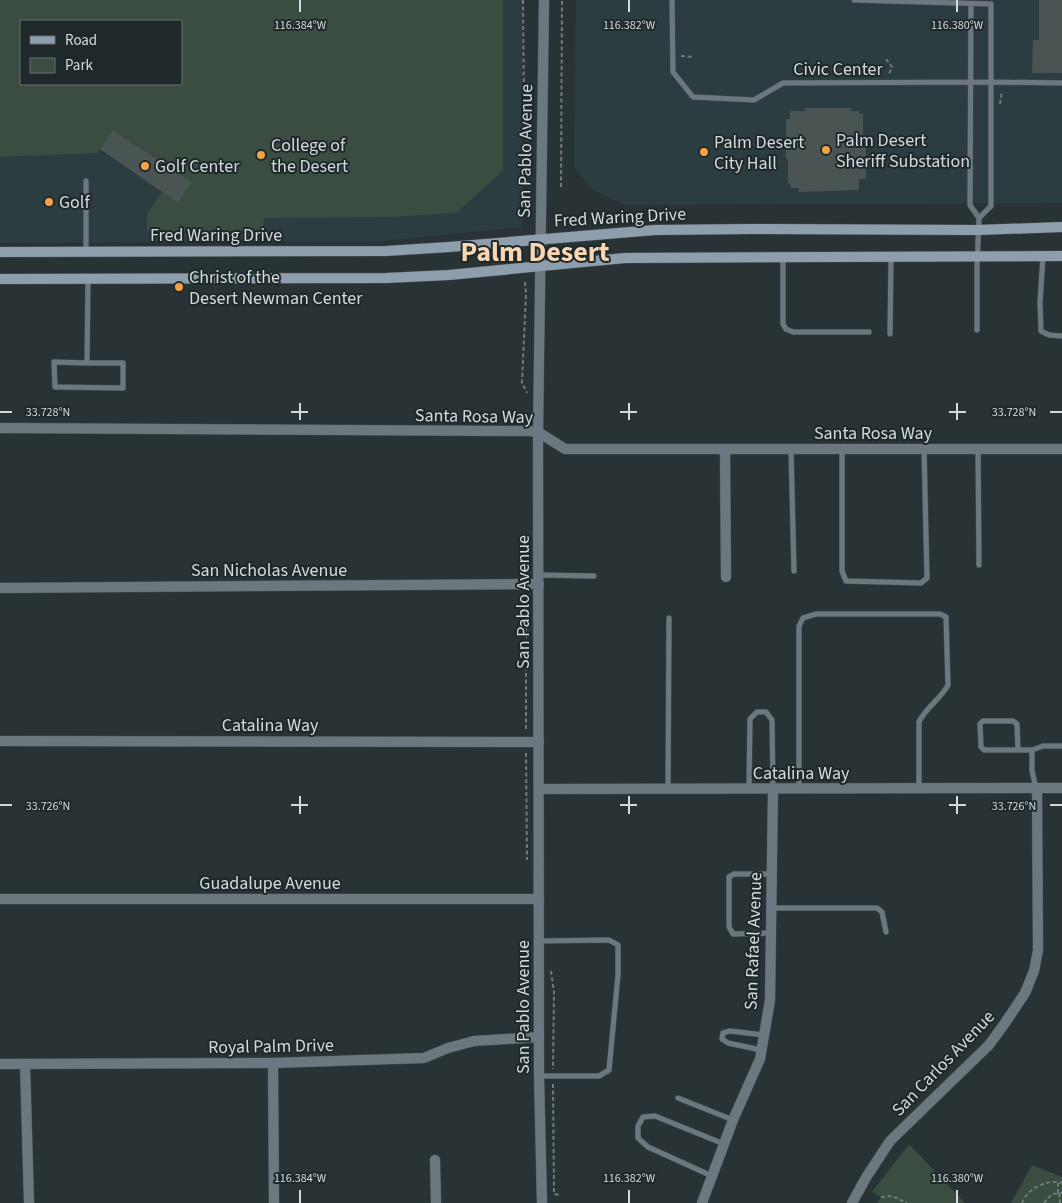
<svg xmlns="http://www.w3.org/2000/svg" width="1062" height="1203" viewBox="0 0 1062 1203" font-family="'Source Sans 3',sans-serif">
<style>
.built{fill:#2c3d42;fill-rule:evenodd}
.green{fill:#3a4d40;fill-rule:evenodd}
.building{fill:#4a5553}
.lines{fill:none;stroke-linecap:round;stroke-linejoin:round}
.service-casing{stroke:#485153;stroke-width:6}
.minor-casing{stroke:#485153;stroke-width:11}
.tertiary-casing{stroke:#485153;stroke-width:11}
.secondary-casing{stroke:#485153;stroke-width:11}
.path{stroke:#71797b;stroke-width:2;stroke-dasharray:4 2.5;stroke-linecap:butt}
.service{stroke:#6d7780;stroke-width:5}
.minor{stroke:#6d7780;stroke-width:10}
.tertiary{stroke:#6d7780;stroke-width:10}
.secondary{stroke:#8e9ead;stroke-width:10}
.ticks{fill:none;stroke:#d4dadb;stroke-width:2}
.poi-dot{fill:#f5a246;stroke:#1f292b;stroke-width:2}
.labels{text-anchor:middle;stroke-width:4;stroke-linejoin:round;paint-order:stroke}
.street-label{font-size:18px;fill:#d4dadb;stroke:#1f292b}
.poi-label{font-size:18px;fill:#d4dadb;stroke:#1f292b;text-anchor:start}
.town-label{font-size:28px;font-weight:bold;fill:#f9d6b4;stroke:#1f292b}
.ticks-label{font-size:12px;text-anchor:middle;fill:#d4dadb;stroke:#1f292b;stroke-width:4;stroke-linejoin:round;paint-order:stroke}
</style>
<rect width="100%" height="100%" fill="#293335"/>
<!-- built -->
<path class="built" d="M0 0H522V227L382 241 0 243ZM21 21H181V84H21Z
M576 0H1062V203L626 205 593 190 574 167Z"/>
<!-- green -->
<path class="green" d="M0 0H503V171L456 213 390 217 264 218 263 231H147V214L162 192 178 203 192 182 114 130 97 153 0 157ZM21 21H181V84H21Z
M909 1144 965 1203H877L881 1197 872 1192Z
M1032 1165 1062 1177V1203H1011Z"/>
<!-- building -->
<path class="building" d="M1039 0H1062V73H1032L1033 41 1034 40H1039Z
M805 108H851V111H859V114H863V142H866V179H859V190L799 192V188H791L790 183H788V159H786V119H790V111H805Z
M113 130 192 182 178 203 100 149Z"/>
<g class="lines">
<!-- service casing -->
<g class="service-casing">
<path id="service" d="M672 0 673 72 693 97 754 100 783 83 991 82 1062 83
M854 0 991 4V206L979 218 977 267V330
M971 4 970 205 979 218
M86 181V251
M1043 256 1040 302 1041 331 1049 335 1062 336
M783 258V324L786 329 793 332H869
M890 334 891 257
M87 363H123V388L55 387 54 362 87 363 88 279
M791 449 794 571
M842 449V571L846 581 921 583 927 578 924 449
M978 449 979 565
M539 575 594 576
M1018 750 1017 724 1013 721H983L980 724 981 747 984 750H1032V771L1036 788
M1032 750 1043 746H1062
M668 788 669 618
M749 788 750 719 757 712H766L772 720 773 788
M799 788V626L803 618 816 614H940L946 617 948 685C941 699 926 707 919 722V789
M772 908H877L882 912 886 932
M771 933 733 934 729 927V877L734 874H772
M539 941 609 940 618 945V975L609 1070 599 1076H539
M761 1050 728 1043 722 1039 723 1033 730 1031 764 1035
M678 1098 733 1120
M712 1176 648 1147 638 1138V1126L643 1117 655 1116 724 1144"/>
</g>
<!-- minor casing -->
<g class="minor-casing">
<path id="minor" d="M0 428 529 431 538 432 565 449H1062
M725 449 726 577
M0 588 539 584
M0 741 539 742
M539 789 1062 788
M0 899H539
M273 1063 274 1203
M0 1064 273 1063 424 1058 448 1048 474 1041 539 1037
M25 1064 29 1203
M435 1160 436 1203
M702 1203 733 1120 760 1059 770 1000 773 789
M852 1203 867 1176 890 1141 989 1045 1005 1023 1025 993 1034 971 1038 950 1037 788"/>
</g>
<!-- tertiary casing -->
<g class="tertiary-casing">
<path id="tertiary" d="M542 1203 539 1076 538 432 544 0"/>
</g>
<!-- secondary casing -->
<g class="secondary-casing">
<path id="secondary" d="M0 252 386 251 449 247 655 230 752 229 978 230 1062 227
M0 279 386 278 449 275 625 258 1062 256"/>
</g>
<!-- path -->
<path class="path" d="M523 0 524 111 530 157
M681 56 694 57
M886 59 892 67 889 74
M1000 104 1002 91
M561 187 562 0
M525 282 526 294 522 383 527 393
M526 543V573
M526 595V730
M526 753 527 860
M551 971 554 992 553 1069
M553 1084 554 1194 561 1195
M1058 1193V1183
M1059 1193 1060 1203
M881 1197 892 1196 907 1203
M1022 1203C1028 1188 1047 1179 1062 1183
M1044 1203 1052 1194 1062 1193"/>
<!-- service -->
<use href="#service" class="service"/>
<!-- minor -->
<use href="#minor" class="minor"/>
<!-- tertiary -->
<use href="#tertiary" class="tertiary"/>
<!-- secondary -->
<use href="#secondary" class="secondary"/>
</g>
<!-- ticks -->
<path class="ticks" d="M300 0V12M629 0V12M957 0V12M300 403V420M629 403V420M957 403V420M0 412H12M291 412H308M620 412H637M949 412H966M1050 412H1062M300 796V814M629 796V814M957 796V814M0 805H12M291 805H308M620 805H637M949 805H966M1050 805H1062M300 1190V1203M629 1190V1203M957 1190V1203"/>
<!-- markers -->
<g class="poi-dot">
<circle cx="826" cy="150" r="5"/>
<circle cx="704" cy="152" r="5"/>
<circle cx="261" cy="155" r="5"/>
<circle cx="145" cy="166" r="5"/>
<circle cx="49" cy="202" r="5"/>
<circle cx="179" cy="287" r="5"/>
</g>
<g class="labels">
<!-- street labels -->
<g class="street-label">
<text x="838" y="75">Civic Center</text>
<text transform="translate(525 151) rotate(-89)" y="6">San Pablo Avenue</text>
<text transform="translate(620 217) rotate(-3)" y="6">Fred Waring Drive</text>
<text x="216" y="241">Fred Waring Drive</text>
<text transform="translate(474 416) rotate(1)" y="6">Santa Rosa Way</text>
<text x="873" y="439">Santa Rosa Way</text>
<text x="269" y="576">San Nicholas Avenue</text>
<text transform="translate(523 602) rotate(-90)" y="6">San Pablo Avenue</text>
<text x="270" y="731">Catalina Way</text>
<text x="801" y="779">Catalina Way</text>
<text x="270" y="889">Guadalupe Avenue</text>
<text transform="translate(753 941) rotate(-88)" y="6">San Rafael Avenue</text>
<text transform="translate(523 1007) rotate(-90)" y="6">San Pablo Avenue</text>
<text transform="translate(271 1046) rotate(-1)" y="6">Royal Palm Drive</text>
<text transform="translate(943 1063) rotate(-46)" y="6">San Carlos Avenue</text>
</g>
<!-- poi labels -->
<g class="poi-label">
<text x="836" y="146">Palm Desert<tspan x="836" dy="21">Sheriff Substation</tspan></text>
<text x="714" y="148">Palm Desert<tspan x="714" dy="21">City Hall</tspan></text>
<text x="271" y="151">College of<tspan x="271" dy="21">the Desert</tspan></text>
<text x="155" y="172">Golf Center</text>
<text x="59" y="208">Golf</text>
<text x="189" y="283">Christ of the<tspan x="189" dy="21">Desert Newman Center</tspan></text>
</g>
<!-- town labels -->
<g class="town-label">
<text x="535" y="261">Palm Desert</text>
</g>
</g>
<g class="ticks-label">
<text x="300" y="29">116.384°W</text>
<text x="629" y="29">116.382°W</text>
<text x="957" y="29">116.380°W</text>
<text x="48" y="416">33.728°N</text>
<text x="1014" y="416">33.728°N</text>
<text x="48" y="810">33.726°N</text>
<text x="1014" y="810">33.726°N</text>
<text x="300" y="1182">116.384°W</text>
<text x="629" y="1182">116.382°W</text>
<text x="957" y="1182">116.380°W</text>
</g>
<!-- legend -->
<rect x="20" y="20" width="162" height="65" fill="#1f292b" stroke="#677071"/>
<rect x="30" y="36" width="25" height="8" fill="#8e9ead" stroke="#677071"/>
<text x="65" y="45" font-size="15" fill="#d4dadb">Road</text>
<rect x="30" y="58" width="25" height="15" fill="#3a4d40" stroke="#677071"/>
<text x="65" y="70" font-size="15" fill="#d4dadb">Park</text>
</svg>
